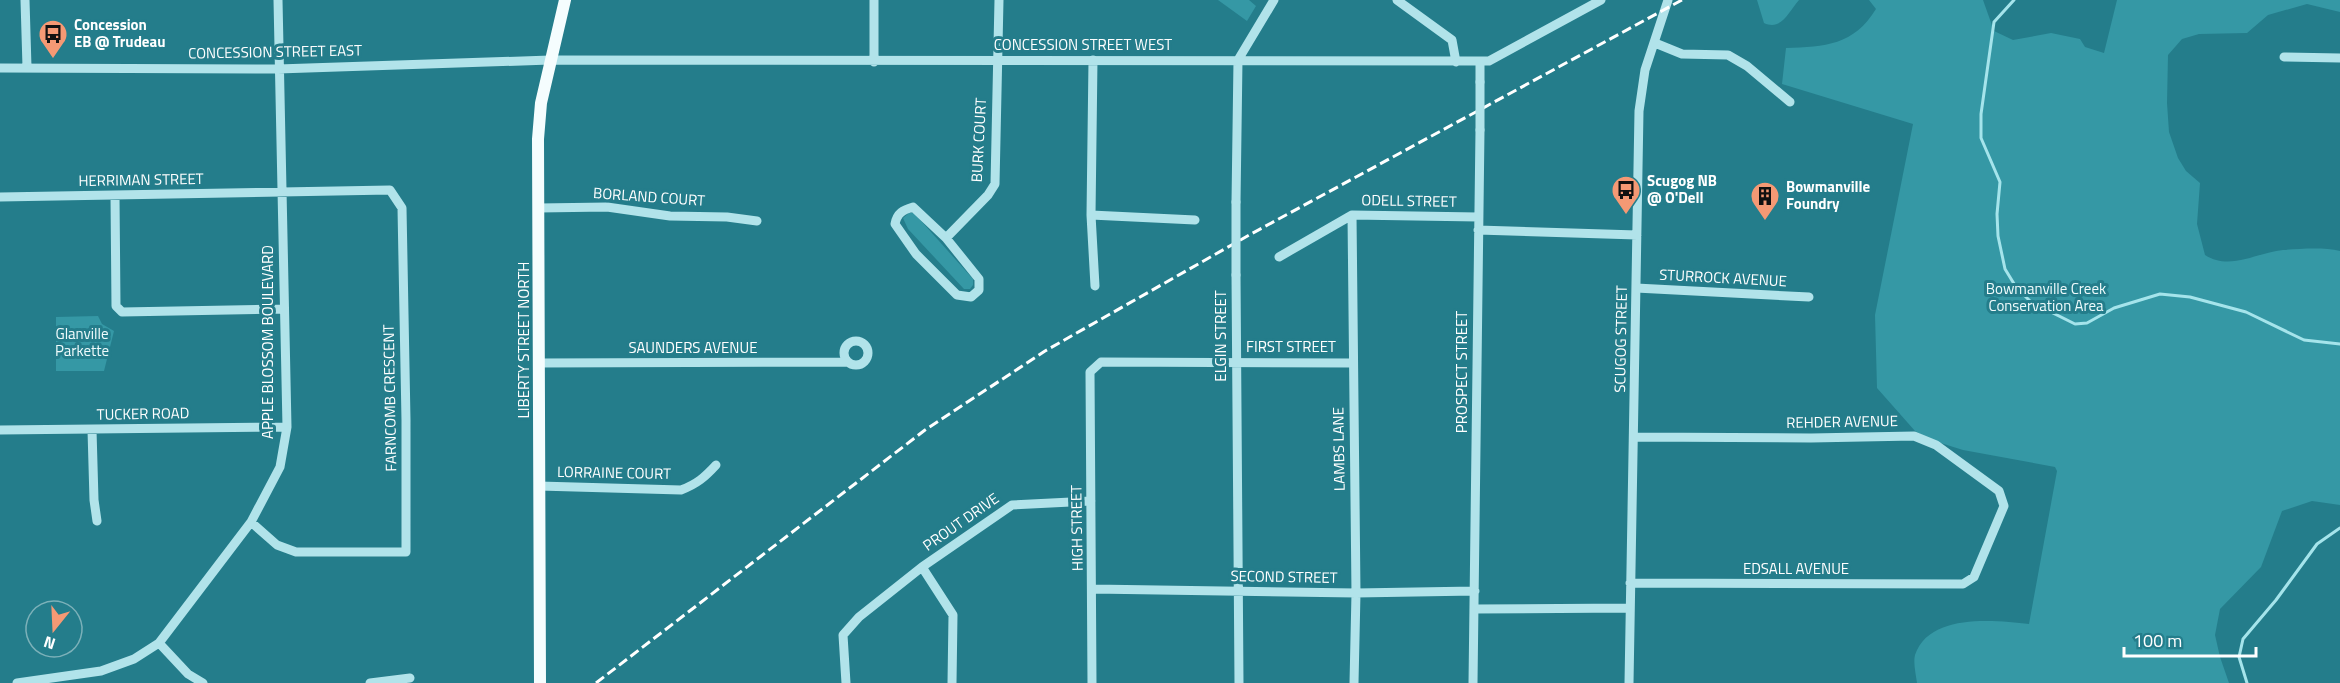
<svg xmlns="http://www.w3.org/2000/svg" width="2340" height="683" viewBox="0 0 2340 683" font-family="'Titillium Web',sans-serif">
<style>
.green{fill:#3598a5}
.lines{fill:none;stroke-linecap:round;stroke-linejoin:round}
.stream{stroke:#a5e4eb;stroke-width:3}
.minor{stroke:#b1e3ea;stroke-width:9}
.major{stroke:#f5fdfe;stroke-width:12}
.rail{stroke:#fff;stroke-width:3;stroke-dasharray:10 4.5;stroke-linecap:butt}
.minor-bridge{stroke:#b1e3ea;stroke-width:9}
.labels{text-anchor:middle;stroke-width:6;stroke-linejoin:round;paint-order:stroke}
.poi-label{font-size:15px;font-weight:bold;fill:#fff;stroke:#247d8b;text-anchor:start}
.street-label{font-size:15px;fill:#fff;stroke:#247d8b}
.park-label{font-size:15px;fill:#effbfc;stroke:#247d8b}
</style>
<rect width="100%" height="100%" fill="#247d8b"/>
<!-- green -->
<path class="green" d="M1218 0H1249L1256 6 1247 21Z
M1757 0H1799C1788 13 1781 31 1764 23Z
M1869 0H1983L1994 31 2013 40 2051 33 2080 39 2085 47 2104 53 2117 0H2340V12L2307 4 2268 15 2247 33 2199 34 2182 39 2168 55 2167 103 2169 132 2178 158 2186 171 2200 183 2197 224 2205 255C2230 271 2255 253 2283 250 2300 249 2323 247 2340 251V505L2312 501 2282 511 2261 567 2220 609 2215 635 2220 657 2229 683H1917C1916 675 1913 663 1915 655 1929 613 1994 620 2029 624L2057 471 2055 467 1963 450 1931 440 1915 431 1877 388 1875 315 1913 124 1782 84 1786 48C1825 47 1854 45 1876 9Z
M909 213H914L973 279V285L970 289H964L908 229 903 218Z
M98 316 102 324 114 331 104 371H56V317Z"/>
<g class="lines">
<!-- stream -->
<path class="stream" d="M2014 0 1994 22 1981 114V138L2000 182 1997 214 1998 236 2005 269 2016 287 2031 302 2075 324 2087 323 2114 308 2160 294 2190 297 2246 312 2304 340 2340 344
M2247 683 2239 657 2243 639 2276 600 2317 544 2340 528"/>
<!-- minor -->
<path class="minor" d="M25 0 27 67
M874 0V62
M1397 0 1452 40 1456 62
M1655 43 1682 54 1728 55 1747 66 1790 102
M2284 57 2340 58
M1093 60 1091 215 1095 286
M0 68 278 69 550 60 1480 61H1489L1601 0
M1480 82V61
M115 196 116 306 122 312 284 309
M0 197 390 190 402 208 406 420V552H296L277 545 251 522
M1236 202 1238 60 1274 0
M913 207 946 238 979 279V290L971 297 957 295 916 254 895 224C897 213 903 210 913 207Z
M539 208 607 207 670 216 727 217 757 221
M1091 215 1195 220
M1352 215 1356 593 1354 683
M1478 230 1637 235
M946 238 988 195 995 184 999 0
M1279 257 1352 215 1478 217
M1236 275 1239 683
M1636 288 1809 297
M844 353a12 12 0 1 1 24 0a12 12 0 1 1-24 0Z
M539 363 848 362
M0 430 287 427
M92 430 94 500 97 521
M539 486 681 490C697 484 705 477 716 465
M922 567 953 615 952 683
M1630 583 1963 584 1974 577 2004 506 1999 491 1936 445 1914 436 1811 438 1634 437
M1093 589 1356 593 1475 591
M1475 609 1629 608
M159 643 188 674 203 683
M17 683 101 671 134 659 159 643 251 522 280 467 287 427 278 0
M370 683 410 678
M846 683 843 635 859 617 922 567 1012 505 1091 501
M1092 683 1090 372 1101 362 1352 363
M1473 683 1480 130
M1629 683 1639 111 1645 70 1668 0"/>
<!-- major -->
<path class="major" d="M540 683 538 139 541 103 565 0"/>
<!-- rail -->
<path class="rail" d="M596 683 925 430 1045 351 1251 234 1682 0"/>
<!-- minor-bridge -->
<path class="minor-bridge" d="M1480 82V130
M1236 202V275"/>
</g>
<!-- icons -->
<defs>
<g id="bus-pin" transform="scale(1.5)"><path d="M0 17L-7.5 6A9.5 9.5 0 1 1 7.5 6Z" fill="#f59974" stroke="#247d8b"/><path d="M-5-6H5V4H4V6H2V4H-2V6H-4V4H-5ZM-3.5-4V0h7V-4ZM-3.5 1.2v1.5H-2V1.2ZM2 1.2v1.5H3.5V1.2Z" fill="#111"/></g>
<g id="building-pin" transform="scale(1.5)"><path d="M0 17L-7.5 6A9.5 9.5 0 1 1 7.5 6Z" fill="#f59974" stroke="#247d8b"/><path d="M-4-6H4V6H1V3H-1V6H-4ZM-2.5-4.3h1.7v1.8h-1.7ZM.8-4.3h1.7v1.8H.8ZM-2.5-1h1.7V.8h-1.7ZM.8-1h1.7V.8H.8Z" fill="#111"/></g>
</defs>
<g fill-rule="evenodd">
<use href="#bus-pin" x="53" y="34"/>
<use href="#bus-pin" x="1626" y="190"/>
<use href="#building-pin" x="1765" y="196"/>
</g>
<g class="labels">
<!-- poi labels -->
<g class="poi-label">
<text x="74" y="30">Concession<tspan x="74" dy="17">EB @ Trudeau</tspan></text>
<text x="1647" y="186">Scugog NB<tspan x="1647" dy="17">@ O'Dell</tspan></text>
<text x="1786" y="192">Bowmanville<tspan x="1786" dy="17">Foundry</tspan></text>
</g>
<!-- street labels -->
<g class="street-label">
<text x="1083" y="50">CONCESSION STREET WEST</text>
<text transform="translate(275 52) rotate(-1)" y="5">CONCESSION STREET EAST</text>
<text transform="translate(979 140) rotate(-87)" y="5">BURK COURT</text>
<text transform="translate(141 180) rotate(-1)" y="5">HERRIMAN STREET</text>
<text transform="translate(649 197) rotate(4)" y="5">BORLAND COURT</text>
<text transform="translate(1409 201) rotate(1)" y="5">ODELL STREET</text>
<text transform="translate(1723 278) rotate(3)" y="5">STURROCK AVENUE</text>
<text transform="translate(1221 336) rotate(-90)" y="5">ELGIN STREET</text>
<text transform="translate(1621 339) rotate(-89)" y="5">SCUGOG STREET</text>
<text transform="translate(524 340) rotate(-90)" y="5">LIBERTY STREET NORTH</text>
<text transform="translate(268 342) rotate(-90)" y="5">APPLE BLOSSOM BOULEVARD</text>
<text x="1291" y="352">FIRST STREET</text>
<text x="693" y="353">SAUNDERS AVENUE</text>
<text transform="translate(1462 372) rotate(-90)" y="5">PROSPECT STREET</text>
<text transform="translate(390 398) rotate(-91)" y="5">FARNCOMB CRESCENT</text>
<text transform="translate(143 414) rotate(-1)" y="5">TUCKER ROAD</text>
<text transform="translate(1842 422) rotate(-1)" y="5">REHDER AVENUE</text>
<text transform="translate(1339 449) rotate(-91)" y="5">LAMBS LANE</text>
<text transform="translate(614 473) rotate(1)" y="5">LORRAINE COURT</text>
<text transform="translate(961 522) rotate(-35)" y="5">PROUT DRIVE</text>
<text transform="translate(1077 528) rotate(-91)" y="5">HIGH STREET</text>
<text x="1796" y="574">EDSALL AVENUE</text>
<text transform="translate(1284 577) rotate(1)" y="5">SECOND STREET</text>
</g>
<!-- park labels -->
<g class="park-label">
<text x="2046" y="294">Bowmanville Creek<tspan x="2046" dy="17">Conservation Area</tspan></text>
<text x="82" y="339">Glanville<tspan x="82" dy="17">Parkette</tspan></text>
</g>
</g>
<!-- north arrow -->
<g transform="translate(54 629) rotate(198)"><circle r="28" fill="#247d8b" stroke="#7cb1b9" stroke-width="1.5"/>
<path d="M0-4.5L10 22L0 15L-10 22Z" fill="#f59974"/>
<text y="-9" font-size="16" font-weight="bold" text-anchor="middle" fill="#ffffff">N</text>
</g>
<!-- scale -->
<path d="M2124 647v9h132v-9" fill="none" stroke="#ffffff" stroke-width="3"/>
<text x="2133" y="647" font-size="18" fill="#ffffff" stroke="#247d8b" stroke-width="4.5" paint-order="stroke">100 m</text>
</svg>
